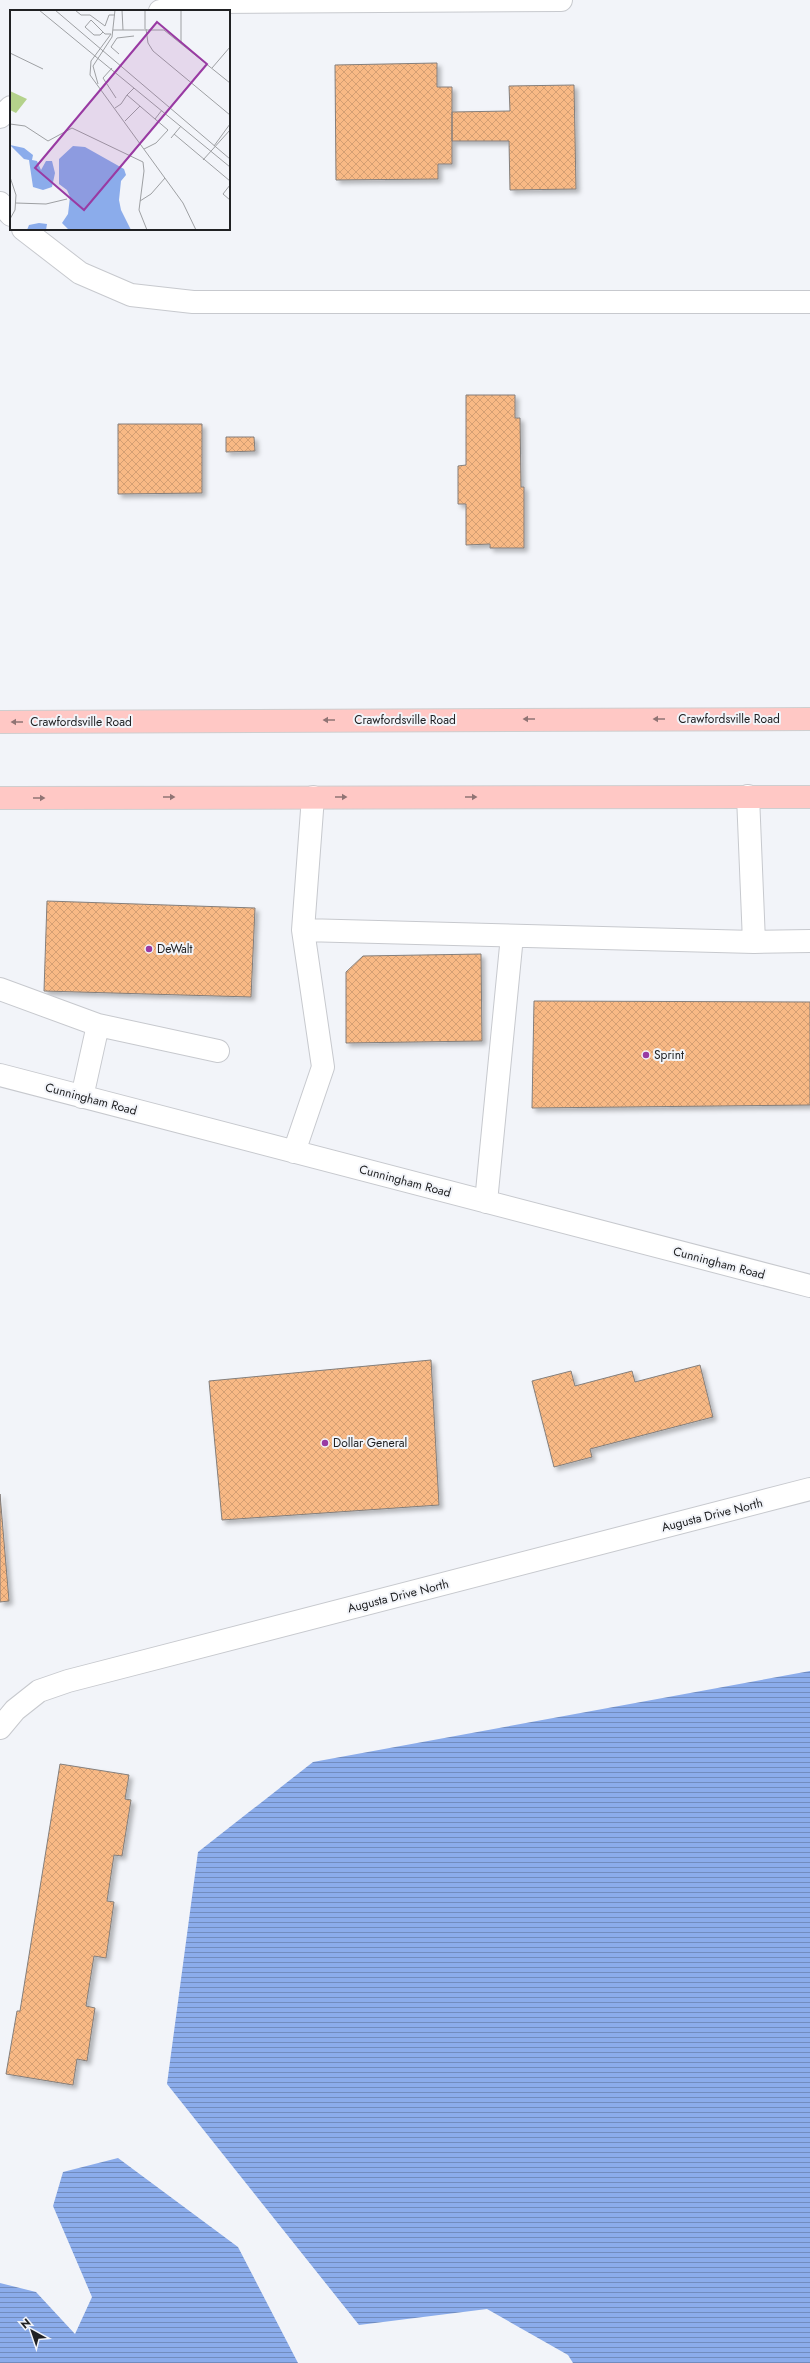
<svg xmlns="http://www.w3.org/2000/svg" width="810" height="2363" viewBox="0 0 810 2363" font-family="Jost,sans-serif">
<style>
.water{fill:url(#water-rules)}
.building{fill:url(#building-cross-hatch);stroke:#847f7c;filter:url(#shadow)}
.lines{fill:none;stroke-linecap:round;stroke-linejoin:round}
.minor-casing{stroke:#c7c9ce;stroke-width:24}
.major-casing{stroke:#cececf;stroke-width:24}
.minor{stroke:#fff;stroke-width:22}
.major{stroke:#ffc8c5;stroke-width:22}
.oneway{fill:#907474}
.poi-dot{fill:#993aa3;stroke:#f2f4f9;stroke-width:1.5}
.labels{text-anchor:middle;stroke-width:4;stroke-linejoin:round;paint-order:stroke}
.street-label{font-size:12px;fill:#202123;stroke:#f2f4f9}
.poi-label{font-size:12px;fill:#202123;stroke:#f2f4f9;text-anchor:start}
.inset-road{fill:none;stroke:#9ea0a3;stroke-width:1}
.view{fill:#993aa3;fill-opacity:0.15;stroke:#993aa3;stroke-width:2}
.inset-edge{fill:none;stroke:#202123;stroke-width:2}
</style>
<defs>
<pattern id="water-rules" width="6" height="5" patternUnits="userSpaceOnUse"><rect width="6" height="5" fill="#8baceb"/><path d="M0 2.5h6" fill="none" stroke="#718cbe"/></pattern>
<pattern id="building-cross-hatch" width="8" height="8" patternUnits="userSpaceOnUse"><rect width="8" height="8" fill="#f8b985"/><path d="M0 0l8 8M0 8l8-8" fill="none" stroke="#d49f73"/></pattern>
<filter id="shadow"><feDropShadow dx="3.5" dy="3.5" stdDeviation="2" flood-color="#0004"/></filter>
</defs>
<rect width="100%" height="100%" fill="#f2f4f9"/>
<!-- water -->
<path class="water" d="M810 1671V2363H573L568 2355 487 2309 359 2325 167 2084 198 1852 313 1762Z
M118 2158 238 2247 298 2363H0V2283L36 2292 75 2334 92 2297 53 2206 63 2172Z"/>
<!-- building -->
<path class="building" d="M437 63V87H452V164H438V179L336 180 335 65Z
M574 85 576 189 510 190 509 141H452V112L510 111 509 86Z
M466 395H515V418H520L521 487H524V548H490V544L466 545V504H458V466L466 465Z
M118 424H202V493L118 494Z
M226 437H254L255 451 226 452Z
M47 901 255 908 251 997 44 991Z
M481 954 482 1041 346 1043V972L363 956Z
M534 1001 810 1002V1105L532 1108Z
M431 1360 439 1505 222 1520 209 1381Z
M700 1365 713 1417 590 1449 592 1457 554 1467 532 1381 571 1371 575 1386 632 1371 635 1382Z
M0 1494 9 1601 0 1602Z
M60 1764 129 1775 125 1799 131 1800 122 1856 114 1855 107 1901 114 1902 106 1958 94 1956 86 2006 95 2008 87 2061 77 2059 73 2085 6 2074 17 2011H20Z"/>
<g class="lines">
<!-- minor casing -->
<g class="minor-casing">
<path id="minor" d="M160 11 214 2 561 0
M0 117 11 107
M0 203 11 215
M23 229 80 273 131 295 193 302H810
M313 797 303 930 754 942 748 796
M754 942 810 941
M0 989 98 1025 218 1051
M0 1075 810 1286
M82 1097 98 1025
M294 1152 323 1067 303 930
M486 1202 512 936
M0 1728 15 1710 39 1691 68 1681 810 1489"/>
</g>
<!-- major casing -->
<g class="major-casing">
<path id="major" d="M0 722 810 719
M0 798 810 797"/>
</g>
<!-- minor -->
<use href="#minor" class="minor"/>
<!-- major -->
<use href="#major" class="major"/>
</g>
<!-- one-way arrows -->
<defs><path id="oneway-solid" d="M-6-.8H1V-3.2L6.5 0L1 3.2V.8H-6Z"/></defs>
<g class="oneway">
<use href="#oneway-solid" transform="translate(529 719) rotate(180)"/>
<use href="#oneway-solid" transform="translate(659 719) rotate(-180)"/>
<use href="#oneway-solid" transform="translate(329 720) rotate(180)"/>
<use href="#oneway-solid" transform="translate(17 722) rotate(180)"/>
<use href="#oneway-solid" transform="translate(169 797)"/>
<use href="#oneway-solid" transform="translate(341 797)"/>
<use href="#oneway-solid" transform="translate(471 797)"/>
<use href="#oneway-solid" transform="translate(39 798)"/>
</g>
<!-- markers -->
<g class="poi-dot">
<circle cx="149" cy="949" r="4"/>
<circle cx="646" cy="1055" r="4"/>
<circle cx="325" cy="1443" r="4"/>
</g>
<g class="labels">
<!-- street labels -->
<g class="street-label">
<text x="729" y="723">Crawfordsville Road</text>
<text x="405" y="724">Crawfordsville Road</text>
<text x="81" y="726">Crawfordsville Road</text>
<text transform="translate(91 1099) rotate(15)" y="4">Cunningham Road</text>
<text transform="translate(405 1181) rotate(15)" y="4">Cunningham Road</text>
<text transform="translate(719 1263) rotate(15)" y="4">Cunningham Road</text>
<text transform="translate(712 1515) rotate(-14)" y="4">Augusta Drive North</text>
<text transform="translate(398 1596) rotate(-14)" y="4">Augusta Drive North</text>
</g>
<!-- poi labels -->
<g class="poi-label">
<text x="157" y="953">DeWalt</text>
<text x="654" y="1059">Sprint</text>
<text x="333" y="1447">Dollar General</text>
</g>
</g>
<!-- overview -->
<g transform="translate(10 10)">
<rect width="220" height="220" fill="#f2f4f9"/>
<path d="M0 81 17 89 6 103 0 100Z" fill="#b4d28b"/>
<path d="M0 135 14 138 23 145 22 150 27 151 31 160 36 151H42L45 163 42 177 33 180 23 177 19 150 14 149ZM63 136 75 137 114 159 116 165 111 171 109 190 111 200 121 220H59L52 213 58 204 60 187 57 180 49 174V149ZM29 213 37 214 36 220H17L19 215Z" fill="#8baceb"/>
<path class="inset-road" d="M29 0 220 157M45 0 220 149M65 0 71 5H80L95 16 99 5H105M112 0 113 20M135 0V19M171 0V33M136 19 138 33 143 41 220 105M103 20H154L220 73M93 22 90 25H84L75 17 81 10 95 24H101M101 24 81 51 80 65 173 193 186 220M0 43 33 59M109 44 101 37 107 28 124 26M102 58 93 68 106 88M202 58 220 37M88 74 83 56 102 27 105 0M124 78 117 85 145 109 152 100M105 98 111 94 117 85M115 111 130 96M0 114 15 116 38 131 62 118 133 152 134 161 129 200 137 220M164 124 220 171M161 128 171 116M204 136 220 114M134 139 146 133 158 120 145 109M193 150 220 120M0 167 6 185 5 200 0 209M220 175 213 184 220 190M130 191 141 184 155 168M6 193 36 194 57 189"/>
<path class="view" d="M147 12 197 54 74 200 25 158Z"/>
<rect width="220" height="220" class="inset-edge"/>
</g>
<!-- north arrow -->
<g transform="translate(32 2331) rotate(320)" stroke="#f2f4f9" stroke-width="3" paint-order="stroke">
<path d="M0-3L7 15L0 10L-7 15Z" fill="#202123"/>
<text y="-6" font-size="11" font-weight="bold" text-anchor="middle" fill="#202123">N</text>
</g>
</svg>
